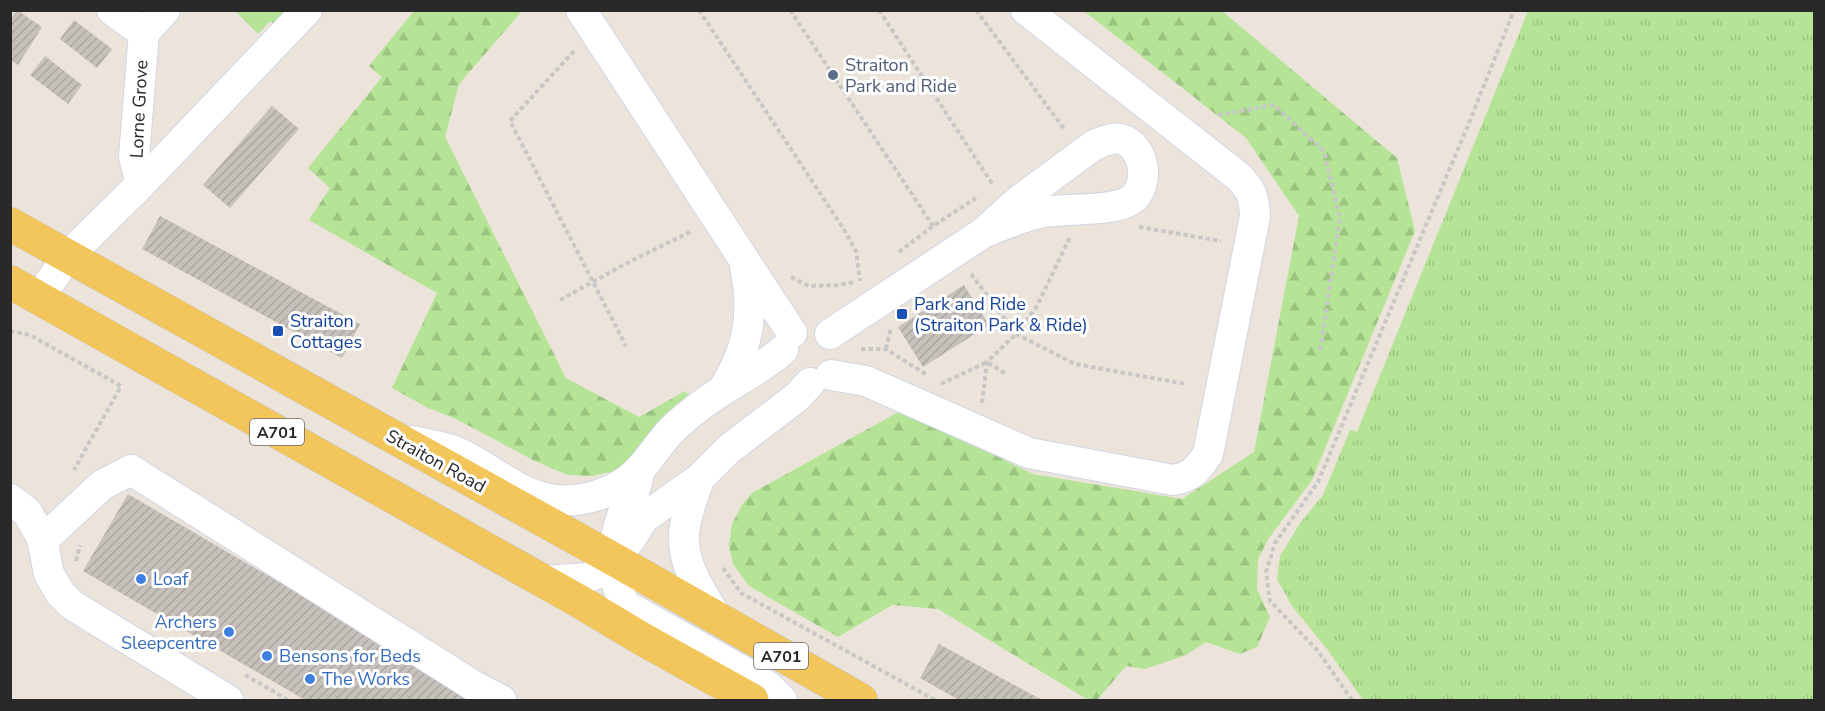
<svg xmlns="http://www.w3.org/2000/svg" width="1825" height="711" viewBox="0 0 1825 711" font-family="'Nunito Sans',sans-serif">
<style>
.grass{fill:url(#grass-tufts)}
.forest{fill:url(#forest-firs)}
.building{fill:url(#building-hatch)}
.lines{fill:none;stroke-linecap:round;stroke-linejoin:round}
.minor-casing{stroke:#d0d5e3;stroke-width:32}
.major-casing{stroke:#c7c7c7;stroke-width:34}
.path{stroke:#c7c7c7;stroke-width:4;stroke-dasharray:4.5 3;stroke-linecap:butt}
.minor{stroke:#fff;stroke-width:30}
.major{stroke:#f2c65a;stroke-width:33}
.service-dot{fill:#5c6f8a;stroke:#fff;stroke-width:2}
.transit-dot{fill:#1a4fb4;stroke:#fff;stroke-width:2}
.shop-dot{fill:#3f7fe0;stroke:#fff;stroke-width:2}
.labels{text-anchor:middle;stroke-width:6;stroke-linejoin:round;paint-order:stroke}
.shield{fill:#fff;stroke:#696969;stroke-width:1.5}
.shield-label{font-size:16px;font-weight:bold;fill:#292929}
.service-label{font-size:18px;fill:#4e5e75;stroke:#fff;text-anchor:start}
.street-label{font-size:18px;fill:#292929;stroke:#fff}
.transit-label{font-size:18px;fill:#164399;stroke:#fff;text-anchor:start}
.shop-label{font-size:18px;fill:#366cbe;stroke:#fff;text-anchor:start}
</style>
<defs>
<pattern id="grass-tufts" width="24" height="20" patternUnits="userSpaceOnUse" patternTransform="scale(1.5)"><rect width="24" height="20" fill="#b5e496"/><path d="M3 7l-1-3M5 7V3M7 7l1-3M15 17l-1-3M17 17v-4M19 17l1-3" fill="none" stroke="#9cc481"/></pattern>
<pattern id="forest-firs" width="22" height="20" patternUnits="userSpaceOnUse" patternTransform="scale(1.5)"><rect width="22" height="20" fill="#b5e496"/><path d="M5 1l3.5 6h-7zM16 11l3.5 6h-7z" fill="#9cc481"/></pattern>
<pattern id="building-hatch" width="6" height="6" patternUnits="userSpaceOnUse" patternTransform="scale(1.5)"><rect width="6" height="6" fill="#c7c1bb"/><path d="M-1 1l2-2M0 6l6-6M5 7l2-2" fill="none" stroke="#aba6a1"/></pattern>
</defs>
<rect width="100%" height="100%" fill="#ece4db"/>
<!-- grass -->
<path class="grass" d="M235 11H298L280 30 270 21 258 34Z
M1528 11H1814V700H1363L1327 649 1292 606 1277 579 1280 556 1300 523 1323 495 1350 430 1357 432Z"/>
<!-- forest -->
<path class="forest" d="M414 11H522L459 84 445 137 566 378 639 417 685 391 692 399 624 469 592 476 567 475 533 460 456 419 428 408 392 388 437 293 309 220 330 188 308 168 382 77 369 66Z
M1084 11H1222L1397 158 1415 231 1312 480 1269 538 1258 559 1257 589 1270 617 1257 647 1240 654 1206 642 1186 655 1145 669 1126 666 1097 700H1088L938 609 892 605 838 637 749 586 733 564 729 546 732 524 742 505 752 493 902 410 1033 474 1182 499 1254 452 1299 216 1246 138Z"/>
<!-- building -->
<path class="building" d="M17 10 42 27 18 65 10 60V20Z
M74 20 112 49 97 68 60 39Z
M45 56 82 85 68 104 30 75Z
M272 106 299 129 230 208 203 185Z
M160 216 360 324 342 358 142 249Z
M964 285 989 325 923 367 898 327Z
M128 494 481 700H305L83 571Z
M939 644 1042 700H959L920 678Z"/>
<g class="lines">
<!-- minor casing -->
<g class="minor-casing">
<path id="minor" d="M112 10 144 33
M581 10 792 333
M144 33 165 10
M141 184 134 157 144 33
M39 298 68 256 141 184 307 10
M830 334 983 233 1017 202 1094 145C1102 142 1111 137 1121 139 1145 145 1151 186 1131 200 1113 212 1067 208 1044 212 1023 216 1003 225 983 233
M831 375 866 381 1029 453 1173 480C1192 477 1197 470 1208 454L1255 216C1254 197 1252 191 1239 177L1026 10
M723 390C748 350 755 314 745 267
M413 441C427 445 443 446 457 452 487 465 513 491 545 498 578 506 619 493 641 468 651 457 659 444 669 433 678 423 690 414 700 406 727 385 758 372 783 350
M640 469C638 477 637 485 634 492 631 500 626 506 623 513 612 542 610 578 625 605L750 675 769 687 782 700
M699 479C694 496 685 516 684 534 682 566 703 595 719 621
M10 499 27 512 42 538 49 574 60 593 72 605 228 700
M42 541 102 485 131 470 474 686 501 700
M544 581 587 578 606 569 625 547 644 518 699 479 729 449 797 397 810 383"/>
</g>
<!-- major casing -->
<g class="major-casing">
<path id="major" d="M10 224 615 560 861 700
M10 282 577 600 644 640 752 700"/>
</g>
<!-- path -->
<path class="path" d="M699 10 843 228 856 251 860 281
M790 10 933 226
M879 10 993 185
M976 10 1065 130
M574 51 510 121 626 346
M1218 115 1274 105 1324 151 1340 218 1320 352
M1139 227 1221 241
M899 252 933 226 976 198
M971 274 1016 334 1075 364 1186 384
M791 277 809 286 838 285 856 282
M560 300 625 264 692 231
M10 331 30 335 121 386 74 470
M861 349H886L927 375
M886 349 891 327
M941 384 987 362 1006 374
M982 403 987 362 1016 334 1036 308 1070 237
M76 561 80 545
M723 568 741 593 935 700
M245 675 288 700
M1352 700 1317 650 1270 601 1266 572 1275 543 1318 482 1469 123 1514 10"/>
<!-- minor -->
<use href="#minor" class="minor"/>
<!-- major -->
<use href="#major" class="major"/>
</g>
<!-- markers -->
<circle class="service-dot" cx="833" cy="75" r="6"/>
<g class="transit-dot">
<rect x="896" y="308" width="12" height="12" rx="3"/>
<rect x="272" y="325" width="12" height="12" rx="3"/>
</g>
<g class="shop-dot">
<circle cx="141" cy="579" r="6"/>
<circle cx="229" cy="632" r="6"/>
<circle cx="267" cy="656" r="6"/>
<circle cx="310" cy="679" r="6"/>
</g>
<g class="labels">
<!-- shield labels -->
<g class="shield">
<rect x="250" y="419" width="54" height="26" rx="4.5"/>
<rect x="754" y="643" width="54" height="26" rx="4.5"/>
</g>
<g class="shield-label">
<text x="277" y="438">A701</text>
<text x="781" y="662">A701</text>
</g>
<!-- service labels -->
<g class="service-label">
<text x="845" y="71">Straiton<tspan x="845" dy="21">Park and Ride</tspan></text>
</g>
<!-- street labels -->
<g class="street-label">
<text transform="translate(139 109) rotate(-87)" y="6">Lorne Grove</text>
<text transform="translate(436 461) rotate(29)" y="6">Straiton Road</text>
</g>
<!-- transit labels -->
<g class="transit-label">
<text x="914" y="310">Park and Ride<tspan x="914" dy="21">(Straiton Park &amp; Ride)</tspan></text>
<text x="290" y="327">Straiton<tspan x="290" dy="21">Cottages</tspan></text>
</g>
<!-- shop labels -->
<g class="shop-label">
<text x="153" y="585">Loaf</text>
<text x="217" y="628" text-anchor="end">Archers<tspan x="217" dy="21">Sleepcentre</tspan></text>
<text x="279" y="662">Bensons for Beds</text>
<text x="322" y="685">The Works</text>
</g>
</g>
<!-- border -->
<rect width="1825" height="711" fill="none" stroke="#292929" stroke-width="24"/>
</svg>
